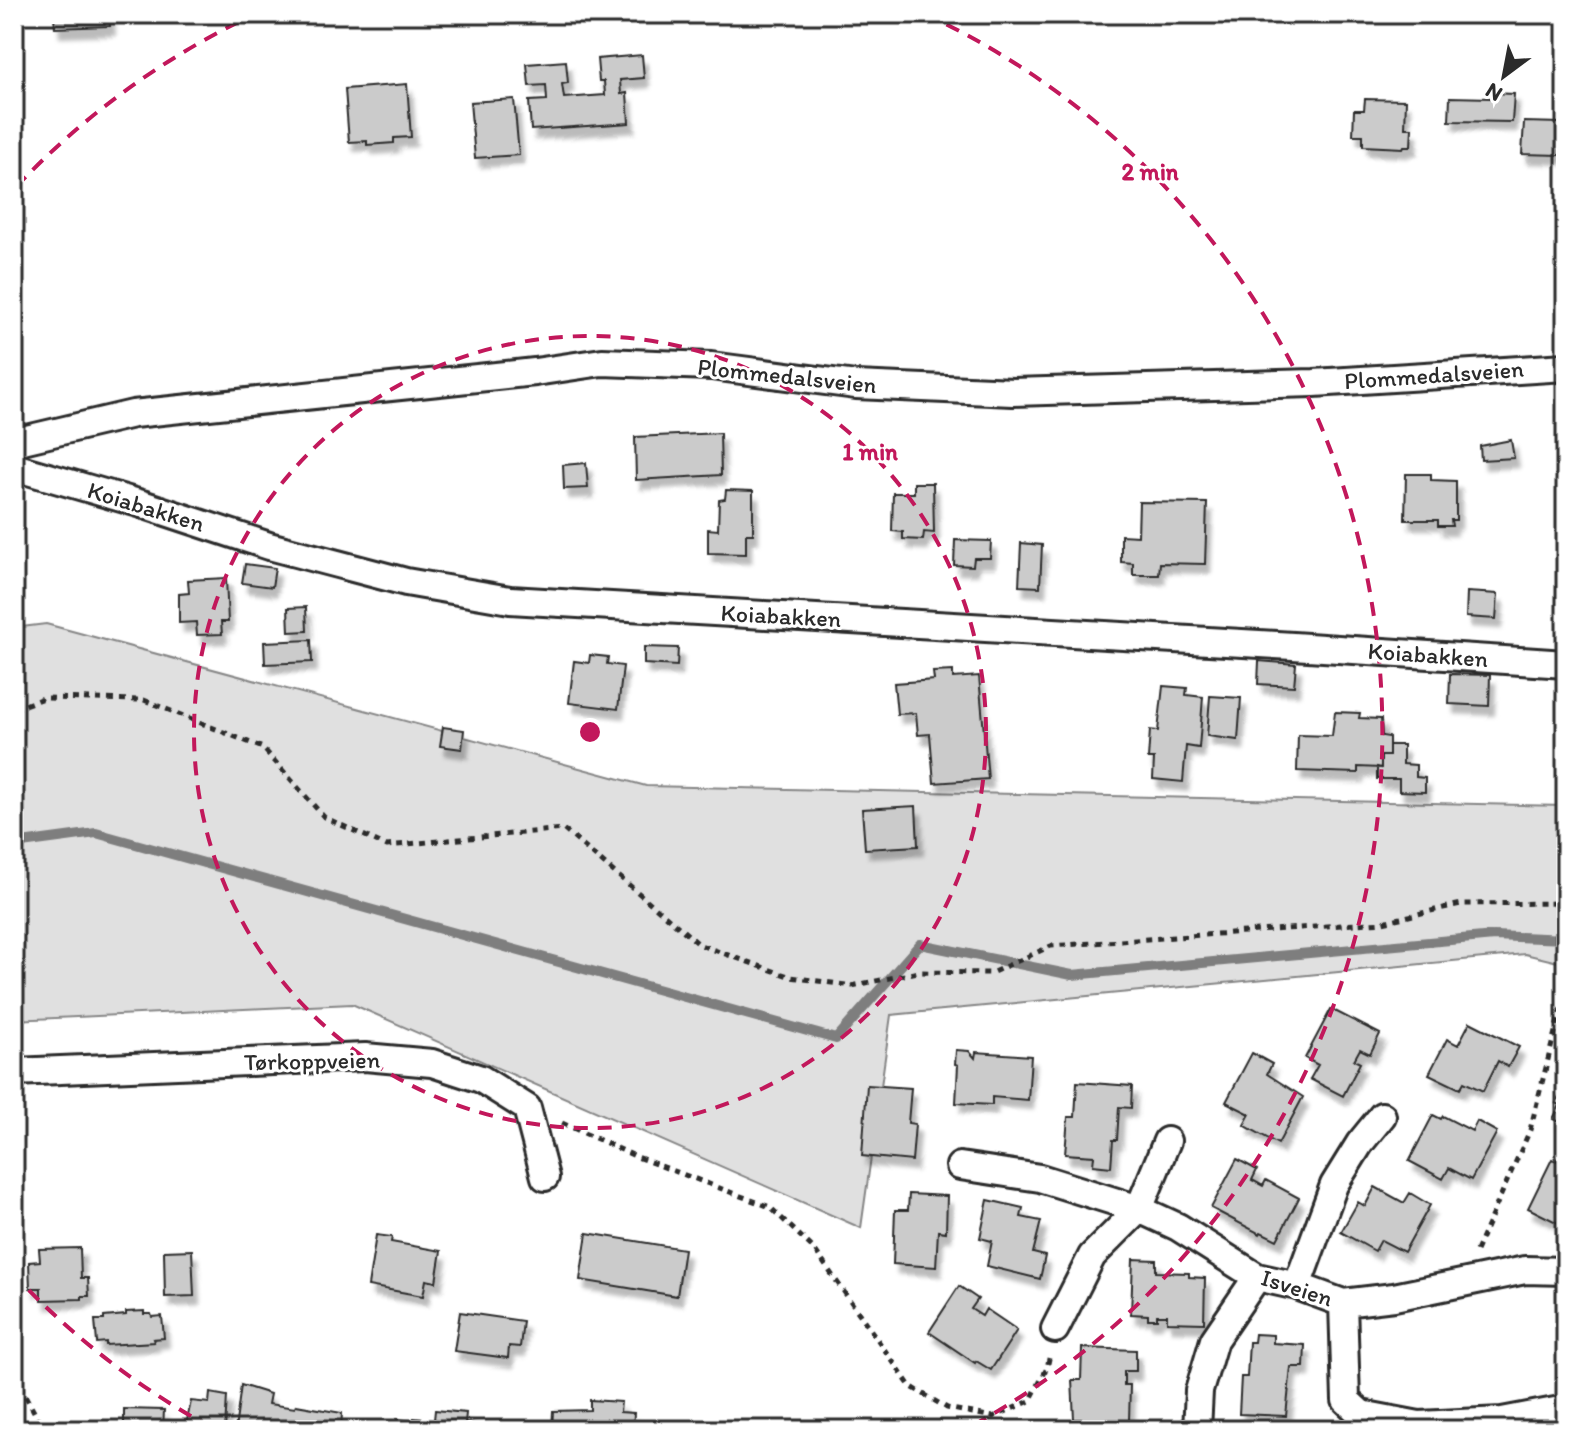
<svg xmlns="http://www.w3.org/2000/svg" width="1580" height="1444" viewBox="0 0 1580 1444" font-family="Itim,sans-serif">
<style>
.green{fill:#e0e0e0;stroke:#868686;stroke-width:2}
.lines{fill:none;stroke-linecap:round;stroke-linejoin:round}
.stream{stroke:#7e7e7e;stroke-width:10}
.building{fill:#cbcbcb;stroke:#2b2b2b;stroke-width:2;filter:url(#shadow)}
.minor-casing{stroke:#2b2b2b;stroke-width:32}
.path{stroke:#2b2b2b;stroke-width:5;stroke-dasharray:6 6;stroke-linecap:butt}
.minor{stroke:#fff;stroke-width:26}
.ring{fill:none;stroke:#c2185b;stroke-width:4;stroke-dasharray:14 10}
.labels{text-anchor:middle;stroke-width:6;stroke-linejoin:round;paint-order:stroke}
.street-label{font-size:24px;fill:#2b2b2b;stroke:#fff}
.centre{fill:#c2185b;stroke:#fff;stroke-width:4}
.ring-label{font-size:24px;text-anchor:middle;font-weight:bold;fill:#c2185b;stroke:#fff;stroke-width:6;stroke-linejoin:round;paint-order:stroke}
</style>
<defs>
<filter id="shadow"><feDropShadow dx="5" dy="9" stdDeviation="2" flood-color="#0004"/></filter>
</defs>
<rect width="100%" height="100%" fill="#fff"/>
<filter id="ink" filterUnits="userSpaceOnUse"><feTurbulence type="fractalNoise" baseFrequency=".0125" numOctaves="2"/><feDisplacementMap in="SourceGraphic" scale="16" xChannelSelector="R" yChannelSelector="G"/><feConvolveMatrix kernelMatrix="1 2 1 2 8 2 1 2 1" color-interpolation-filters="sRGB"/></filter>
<g filter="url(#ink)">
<!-- green -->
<path class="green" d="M46 624 646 786 1566 806V964L1525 954 891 1015 861 1228 352 1004 14 1020V628Z"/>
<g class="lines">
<!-- stream -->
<path class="stream" d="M14 844 96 833 836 1039 920 944 1072 975 1494 936 1566 939"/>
</g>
<!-- building -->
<path class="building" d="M59 14H109L110 26 55 28 54 16Z
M642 55 644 78 620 80 621 94 627 93 629 123 531 130 529 101 547 100 546 85 529 86 527 64 566 61 568 83 562 84 564 98 605 95 604 81H599L597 59Z
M407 84 411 137 394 138V143L367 145V141L349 142 345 89Z
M1492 93 1514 94 1512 122 1449 121 1450 97 1492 98Z
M514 99 519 155 475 158 470 102Z
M1365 99 1406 100 1405 128H1412L1411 146H1404L1403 148 1363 146V135H1353L1354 110H1364Z
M1524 122 1561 123 1560 155 1522 154Z
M720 433 721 475 636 480 635 437Z
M1511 440 1514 458 1481 460 1480 446Z
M586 463 588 488 564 489 563 465Z
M1406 474H1431V480L1456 481V520H1451L1452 526H1438V520H1405Z
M914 483H933L934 533 924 532 923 540 903 539V532L892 531 893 493H914Z
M726 490 753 491V534H746V554L708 553V529L718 530 719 500 725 499Z
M1139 502 1207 503 1205 564 1160 563 1159 575H1133V563L1121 562V535L1138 536Z
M1564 507H1566V552H1563Z
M955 540 991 541 990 558H974L973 566 954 565Z
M1021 543 1042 545 1040 587 1019 586Z
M245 564 275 568 272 587 242 583Z
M226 578 228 622H221L222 634 197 635 196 622 179 623V594L189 593 188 580Z
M1467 592 1498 594 1496 619 1466 617Z
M306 607 307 631 289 632 288 608Z
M311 640 312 662 265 664 264 642Z
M644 647 678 648 677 666 644 664Z
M590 655 608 657 607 664 623 666 618 709 569 703 574 661 589 663Z
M1259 661 1296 664 1294 686 1258 684Z
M953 671V678L979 676 988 779 934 783 930 734 918 735 916 713 897 714 894 683 934 680 933 672Z
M1450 674 1490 675 1489 706 1449 704Z
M1163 686 1187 688 1186 695 1203 697 1199 748 1186 746 1183 782 1153 779 1154 759H1148L1150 730 1158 731Z
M1210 696 1241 698 1238 740 1207 736Z
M1335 712 1360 713 1359 718 1381 719 1382 736 1389 737V756H1381V768L1358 767V773L1297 771 1298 735 1332 736Z
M443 727 464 730 462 749 440 746Z
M1389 745H1403V764L1416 765V777L1425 778V792L1399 791V779H1377V767L1381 768V756H1389Z
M916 806 918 846 865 849 862 809Z
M1331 1009 1380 1034 1370 1054 1360 1049 1354 1060 1360 1063 1343 1096 1310 1079 1318 1065 1305 1058Z
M1470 1022 1519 1047 1508 1067 1498 1061 1483 1091 1464 1082 1460 1089 1429 1074 1447 1039 1458 1045Z
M956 1050 969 1051 975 1058 976 1052 1031 1056 1028 1100 992 1097V1105L956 1103 958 1065 955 1064Z
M1252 1053 1272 1064 1267 1074 1303 1097 1278 1144 1244 1125 1250 1114 1226 1102Z
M1077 1082 1132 1086 1131 1108 1119 1107 1117 1140H1113L1111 1167 1093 1165 1094 1156 1065 1154 1068 1117H1075Z
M1566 1084V1125L1553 1119 1560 1105 1556 1103Z
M867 1085 911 1088 908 1123 915 1124 912 1161 862 1156Z
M1433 1115 1441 1119 1443 1116 1472 1131 1477 1121 1497 1132 1471 1180 1449 1168 1443 1179 1409 1161Z
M1565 1146H1566V1227L1528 1208 1552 1159 1557 1161Z
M1237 1159 1257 1170 1252 1180 1263 1186 1266 1180 1299 1198 1277 1240 1261 1232 1260 1234 1211 1208Z
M1375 1187 1404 1203 1410 1193 1430 1205 1404 1252 1381 1240 1375 1251 1341 1232 1358 1202 1365 1206Z
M909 1194 947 1196 946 1232 938 1231 936 1267 893 1264 895 1210H908Z
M988 1200 1023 1208 1021 1217 1041 1221 1033 1253 1045 1256 1040 1279 987 1266 992 1241 980 1238Z
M587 1233 684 1249 677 1296 580 1280Z
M376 1235 392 1237 391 1242 441 1251 436 1282 426 1280 423 1296 368 1286Z
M80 1248 81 1278H88L89 1296H82V1299L41 1300V1288H30L29 1262 40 1261 39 1249Z
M192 1250 194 1296 165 1297 164 1251Z
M1133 1259 1156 1260V1272L1189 1273V1277L1205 1278 1204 1323 1167 1322V1315H1157V1319H1148V1315L1131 1314Z
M959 1286 978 1299 971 1309 982 1316 986 1309 1017 1330 991 1370 976 1361 975 1363 929 1332Z
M144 1311V1314H151L152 1317 162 1316 164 1338 153 1339 154 1342 106 1345V1342L97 1343 95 1320H104V1317L126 1315V1312Z
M460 1312 523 1321 520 1347 509 1346 508 1358 454 1351Z
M1255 1334 1273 1335V1343L1305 1345 1304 1367H1291L1286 1416 1239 1414 1241 1377H1247L1249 1342H1254Z
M1082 1348 1136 1350V1371H1124V1385H1130L1129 1421 1074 1419 1072 1380H1081Z
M241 1385 270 1394 268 1404 295 1408 296 1405 342 1413 341 1430H235Z
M210 1393 227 1396 225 1430H185L191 1401 209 1403Z
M590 1400 621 1402 620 1412 634 1413 633 1430H552L553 1411 590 1410Z
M124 1409 164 1410 163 1430H124Z
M435 1410 466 1413 465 1423 477 1424V1430H396L397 1419 414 1421V1418L434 1420Z"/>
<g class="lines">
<!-- minor casing -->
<g class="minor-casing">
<path id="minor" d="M14 442 133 414 535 372 602 362 711 366 856 385 1013 392 1314 383 1566 367
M14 467 142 504 269 546 406 582 510 600 1293 646 1566 664
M14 1072 365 1057 432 1063 481 1079 527 1108 545 1177
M960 1166 1040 1178 1139 1209 1178 1227 1257 1277 1297 1286 1343 1303 1394 1297 1525 1270 1566 1271
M1297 1286 1334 1185 1360 1143 1382 1116
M1343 1303 1346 1400 1361 1414 1419 1425 1502 1421 1566 1409
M1055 1329 1092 1256 1139 1209 1167 1141
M1197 1430 1199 1391 1214 1340 1257 1277"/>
</g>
<!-- path -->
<path class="path" d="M14 709 43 698 144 700 263 748 324 817 387 846 563 829 700 945 791 977 852 986 918 972 991 973 1051 946 1383 922 1461 904 1566 903
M562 1123 637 1157 770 1207 814 1249 910 1386 947 1408 993 1417 1030 1401 1047 1368 1050 1354
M1476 1251 1530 1130 1566 989
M14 1375 44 1430"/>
<!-- minor -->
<use href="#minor" class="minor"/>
</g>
</g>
<!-- distance rings -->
<g class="ring">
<circle cx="590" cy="732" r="396"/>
<path d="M212 1428A792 792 0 0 1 16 1277M16 187A792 792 0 0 1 255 14M925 14A792 792 0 0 1 968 1428"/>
</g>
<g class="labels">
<!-- street labels -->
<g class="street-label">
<text transform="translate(1434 375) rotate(-4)" y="8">Plommedalsveien</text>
<text transform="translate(787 376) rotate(6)" y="8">Plommedalsveien</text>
<text transform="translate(146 507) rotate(17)" y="8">Koiabakken</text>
<text transform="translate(781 616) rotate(3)" y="8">Koiabakken</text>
<text transform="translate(1428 655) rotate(4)" y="8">Koiabakken</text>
<text transform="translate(312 1061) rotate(-1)" y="8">Tørkoppveien</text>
<text transform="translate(1297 1288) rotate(18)" y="8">Isveien</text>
</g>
</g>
<circle cx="590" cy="732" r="12" class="centre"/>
<g class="ring-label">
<text x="1150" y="180">2 min</text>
<text x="870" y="460">1 min</text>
</g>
<!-- margin -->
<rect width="1580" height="1444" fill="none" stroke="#fff" stroke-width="48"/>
<rect x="24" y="24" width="1532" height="1396" fill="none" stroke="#2b2b2b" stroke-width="3" filter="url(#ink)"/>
<!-- north arrow -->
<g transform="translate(1504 76) rotate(212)" stroke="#ffffff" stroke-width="6" paint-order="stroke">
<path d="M0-6L14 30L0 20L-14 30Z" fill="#2b2b2b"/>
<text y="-12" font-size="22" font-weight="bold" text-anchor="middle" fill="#2b2b2b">N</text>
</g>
</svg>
